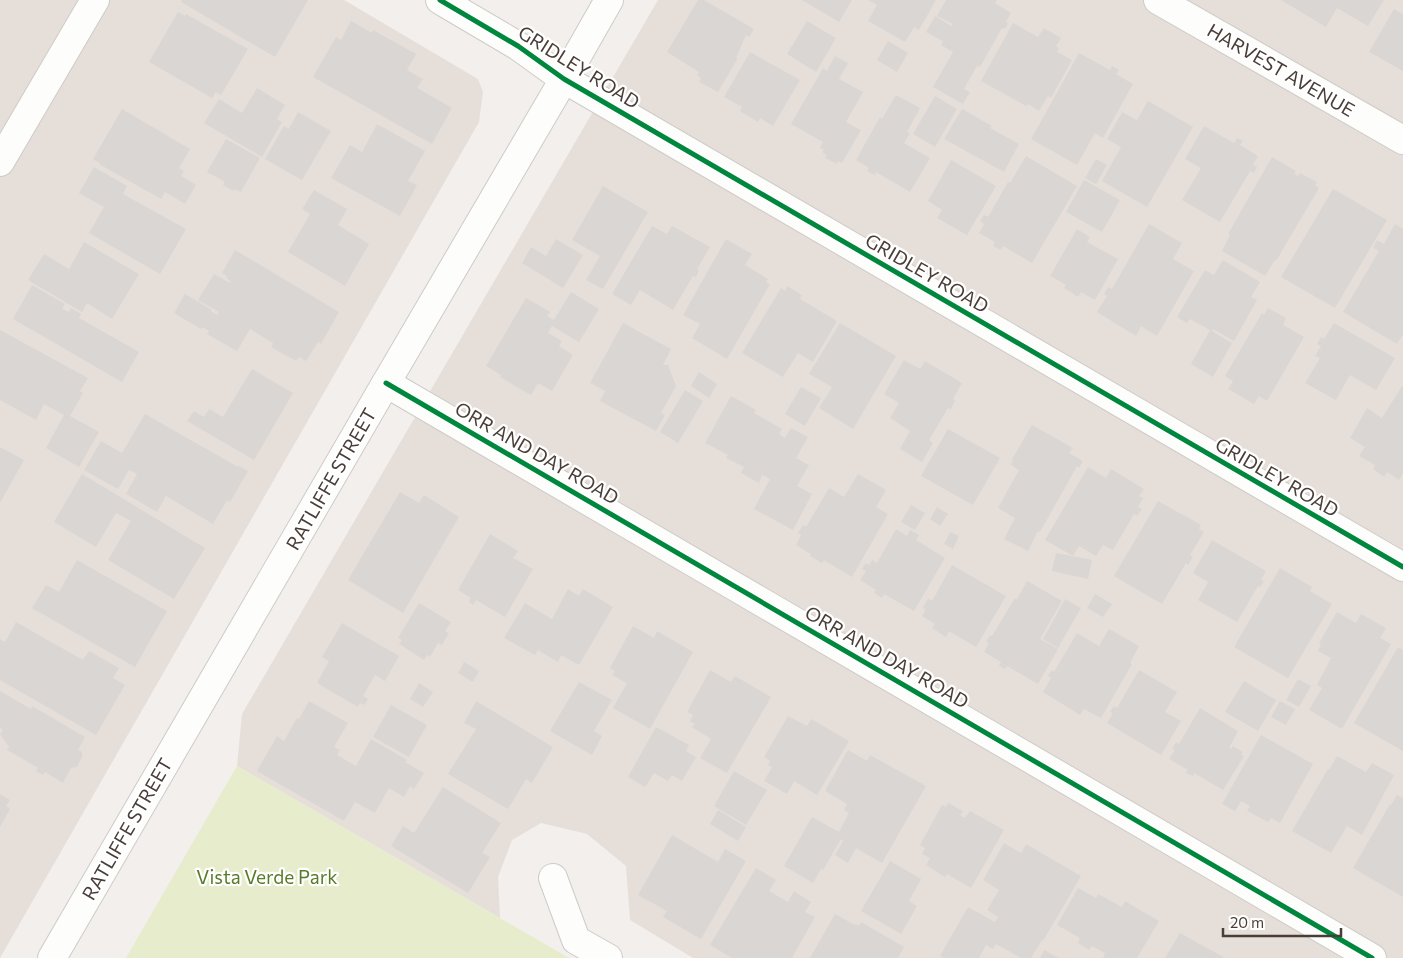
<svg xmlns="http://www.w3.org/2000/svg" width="1403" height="958" viewBox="0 0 1403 958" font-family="Commissioner,sans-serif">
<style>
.residential{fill:#e6dfd9}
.green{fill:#e6eccc}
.building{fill:#dad6d3}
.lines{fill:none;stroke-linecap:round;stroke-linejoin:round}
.minor-casing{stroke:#cecbc8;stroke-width:30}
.tertiary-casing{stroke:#cecbc8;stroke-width:30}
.minor{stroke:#fdfdfc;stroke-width:28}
.tertiary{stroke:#fdfdfc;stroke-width:28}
.cycleway-casing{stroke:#fff;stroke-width:8}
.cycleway{stroke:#00873e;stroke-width:5}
.labels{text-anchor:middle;stroke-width:4.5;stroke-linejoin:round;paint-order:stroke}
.street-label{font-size:19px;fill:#493e37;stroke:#fff}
.park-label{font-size:19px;fill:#5a7c29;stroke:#fff}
</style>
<rect width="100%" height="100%" fill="#f2efec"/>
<!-- residential -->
<path class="residential" d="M0 0H344L478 79 483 92 479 122 0 958Z
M658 0H1403V958H693L630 920 626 866 587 834 541 823 512 840 498 877 500 918 237 766 242 714Z"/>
<!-- green -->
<path class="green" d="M237 766 569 958H126Z"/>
<!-- building -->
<path class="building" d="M182 0H308L275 57 181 2Z
M698 0H704L754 29 749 37 746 35 736 58H738L718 92 699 82 701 78 697 75 699 72 667 52Z
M802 0H852L839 22Z
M868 0H936L919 30 914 27 905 42 868 21 877 5Z
M946 0H997L995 3 1011 13 1006 22 1008 24 1005 29 1002 28 980 67 977 66 964 89 970 92 963 104 933 87 953 52 941 45 943 41 926 32 935 16 951 26 953 24 937 16Z
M1281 0H1384L1368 26 1337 8 1326 27Z
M1394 9 1403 14V71L1369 52Z
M178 12 185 16 186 14 248 49 221 95 216 92 212 98 149 62Z
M351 21 372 33 373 30 416 54 407 70 423 79 417 88 452 108 432 144 313 77 336 37 341 40Z
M807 21 836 38 816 72 787 54Z
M1013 23 1038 37 1044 28 1061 38 1056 46 1059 48 1057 52 1072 60 1051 98 1048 96 1039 111 1028 104 1026 106 981 81Z
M888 41 908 53 897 72 877 60Z
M750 52 800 80 773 126 760 118 758 122 740 111 742 107 724 97Z
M1079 53 1110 70 1112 66 1119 70 1116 74 1133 84 1103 138 1095 133 1077 165 1031 139Z
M835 56 848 63 839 79 863 92 846 122 861 130 842 163 838 161 837 164 825 158 827 155 822 152 824 150 820 148 823 142 791 124 823 68 827 71Z
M257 88 285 105 277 119 282 122 262 157 204 123 219 99 242 113Z
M896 95 920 108 907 132 910 133 904 143 930 158 910 192 876 172 875 175 867 171 869 168 856 160 880 117 882 119Z
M935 96 957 109 935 147 913 134Z
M1148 101 1193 127 1147 207 1102 181 1121 147 1107 139 1122 112 1137 120Z
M122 109 190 149 179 168 184 171 181 176 196 185 185 204 165 192 161 199 99 164 100 163 93 159Z
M962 109 992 126 990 128 1019 144 1004 172 944 139Z
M298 112 331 131 302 180 265 159 284 126 289 129Z
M377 124 425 151 408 181 417 185 400 216 331 178 350 145 362 152Z
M1204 126 1234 143 1237 138 1243 141 1240 145 1258 156 1253 165 1257 167 1254 173 1250 171 1220 222 1182 200 1201 168 1185 159Z
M226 139 260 158 241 192 235 189 234 191 223 185 225 182 207 172Z
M1026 156 1077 186 1032 263 1003 246 1001 250 993 246 995 242 979 233 984 224 980 221 984 215 988 217 1008 182 1010 183Z
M1272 157 1296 171 1294 174 1298 176 1300 173 1317 182 1315 185 1319 188 1276 261 1275 260 1265 276 1222 251 1230 235 1228 234Z
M1096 159 1107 165 1096 184 1085 178Z
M951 160 996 186 967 235 937 218 942 210 928 201Z
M94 167 127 186 123 194 186 229 160 274 89 233 104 207 79 193Z
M1084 180 1120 200 1102 232 1066 212Z
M603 186 648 212 603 289 586 280 600 256 572 240Z
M1333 189 1387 220 1335 308 1281 277Z
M314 190 347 209 338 225 369 244 345 286 288 252 310 214 302 209Z
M1149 224 1182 243 1173 259 1194 271 1157 336 1141 326 1136 336 1097 312 1107 296 1104 294 1108 287 1112 289Z
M1395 224 1403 229V334L1397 344 1343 312 1379 251 1373 248 1377 240 1384 244Z
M652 226 667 234 672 226 710 247 697 269 699 270 696 277 693 276 673 310 640 290 631 305 612 294Z
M1077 229 1090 237 1087 242 1118 259 1095 300 1081 292 1078 297 1064 288 1066 285 1050 276Z
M556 239 583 255 563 288 522 263 531 247 546 256Z
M726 239 752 254 745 265 768 279 766 282 770 284 727 359 692 338 700 324 683 315Z
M84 242 139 274 112 319 87 303 82 312 28 280 44 254 69 269Z
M235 250 339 312 321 344 318 342 306 361 299 357 296 361 271 347 273 343 250 329 237 351 207 334 209 331 202 327 201 329 174 313 185 294 212 310 211 311 217 315 219 312 198 300 214 274 230 283 231 282 226 277 227 276 222 273Z
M1223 260 1260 282 1251 297 1257 300 1234 341 1213 329 1212 331 1232 343 1213 377 1191 364 1210 330 1190 319 1187 323 1177 317 1205 270 1214 275Z
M32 285 65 304 62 309 69 312 71 308 81 314 79 318 139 352 122 382 13 319Z
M787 286 802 295 800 299 837 321 813 362 798 353 783 377 742 353 781 288 785 291Z
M571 292 599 309 579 342 552 326 548 333 562 341 559 346 573 355 552 391 538 383 531 395 500 377 501 375 486 366 526 298 550 312 547 316 554 320Z
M1268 308 1286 318 1283 325 1304 337 1267 401 1259 396 1254 404 1228 389 1233 381 1225 376 1262 313 1264 315Z
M623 323 671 349 663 365H668L676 386 661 413 665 415 656 431 600 401 605 391 590 383Z
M840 323 896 356 853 429 819 408 832 387 809 374Z
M1334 323 1395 358 1376 390 1350 375 1336 400 1305 383 1320 358 1315 356 1321 346 1317 344 1321 337 1324 339Z
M0 330 88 378 80 391 83 393 70 416 99 432 79 467 46 448 64 415 44 404 36 420 0 400Z
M904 360 920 369 925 361 962 383 953 399 955 401 951 409 948 408 929 440 933 443 922 462 900 449 910 431 890 418 899 403 884 394Z
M252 369 293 393 254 460 187 421 194 411 204 417 209 409 223 417Z
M699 372 717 384 709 398 691 386Z
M1402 386 1403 387V473L1399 480 1387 472 1384 477 1373 469 1375 465 1359 456 1365 447 1350 438 1367 408 1382 418Z
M801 387 821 398 805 426 785 414Z
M685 390 703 401 678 443 660 432Z
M731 396 756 410 754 413 782 429 779 434 785 438 791 428 808 437 796 458 809 465 797 486 812 494 793 530 754 509 770 479 762 475 759 483 741 473 744 467 726 458 728 455 705 443Z
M145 414 238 467 239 466 248 471 230 502 227 500 213 524 166 496 157 512 126 494 137 474 129 470 118 489 84 470 101 441 122 453Z
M1032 425 1073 448 1069 453 1083 461 1079 468 1077 466 1040 532 1038 531 1028 551 1004 539 1015 518 998 508 1019 470 1011 465 1013 460 1012 459Z
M948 429 1000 458 973 505 921 476Z
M0 447 24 460 0 503Z
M1088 467 1106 478 1111 469 1144 489 1139 496 1143 498 1138 507 1142 509 1137 516 1134 514 1113 550 1103 545 1096 556 1079 546 1073 556 1045 540Z
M82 474 205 548 174 599 108 560 131 521 116 513 96 547 54 522Z
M858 474 886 490 876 507 888 514 852 577 824 560 822 563 810 556 811 554 796 545 801 535 798 533 803 525 806 527 829 488 844 497Z
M400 492 419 503 424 495 459 517 403 613 348 580Z
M1158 501 1201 525 1199 529 1204 532 1190 555 1193 557 1188 565 1186 563 1162 604 1114 576Z
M911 505 925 513 915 530 901 522Z
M937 507 948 514 940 526 930 519Z
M896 529 907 536 910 530 919 535 916 540 945 558 914 611 884 594 882 598 874 593 876 590 860 580 866 571 862 569 866 563 869 565 872 560 877 563Z
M950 532 959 536 953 549 944 544Z
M490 534 518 551 513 558 533 569 505 617 476 600 473 605 469 602 471 598 458 590Z
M1212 540 1266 571 1261 580 1264 581 1260 587 1258 586 1237 622 1198 600 1208 582 1193 573Z
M1056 553 1092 560 1088 579 1052 571Z
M77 560 167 611 135 667 32 608 46 585 59 592Z
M952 565 1006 596 976 647 949 631 946 637 932 628 935 624 922 616 926 609 923 608 928 598 932 601Z
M1280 568 1312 587 1310 591 1332 604 1288 678 1234 647Z
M1027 581 1062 601 1040 639 1058 649 1038 684 1007 666 1005 669 999 666 1001 662 984 652 989 643 986 642 990 635 992 636 1015 598 1017 599Z
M568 589 579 596 583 589 613 607 579 665 561 655 558 662 538 650 535 655 504 638 525 603 552 619Z
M1095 594 1112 604 1103 617 1087 608Z
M1065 599 1081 608 1058 648 1043 639Z
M419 603 451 622 445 631 449 633 442 645 438 643 430 657 427 655 424 660 399 644 402 640 398 638Z
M1337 612 1356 623 1361 614 1386 628 1380 638 1391 644 1342 729 1309 710 1322 688 1317 685 1331 658 1318 651 1321 644 1319 643Z
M16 622 83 660 89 651 119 668 113 678 125 685 96 735 0 680V639L5 642Z
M342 623 399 656 385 681 375 675 363 696 368 699 365 705 360 703 358 707 317 683 329 661 322 657Z
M633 626 654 638 657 631 693 652 650 729 613 708 627 683 612 675 615 671 610 668Z
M1109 629 1139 646 1130 663 1132 664 1101 718 1084 709 1080 715 1043 692 1051 678 1048 676 1052 670 1054 672 1077 633 1099 646Z
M1398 647 1403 650V751L1354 723Z
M464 662 479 671 473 682 458 673Z
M710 670 731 682 735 676 771 697 727 773 700 758 711 739 692 727 695 724 690 721 693 715 687 712Z
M1139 670 1177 692 1165 712 1181 721 1161 755 1107 723 1113 713 1110 712 1114 706 1117 708Z
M1298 679 1311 686 1299 707 1286 700Z
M1244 681 1276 700 1258 731 1225 712Z
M579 682 612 700 594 731 602 736 592 755 550 731Z
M419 683 433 692 423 707 410 699Z
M0 691 31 709 32 706 85 737 78 750 82 752V757L77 767 71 768 63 783 45 772 43 775 36 771 38 768 7 750 9 747 0 734 3 730 0 728Z
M309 701 348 723 334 747 340 750 337 755 356 766 371 739 407 760 405 762 424 773 414 789 410 786 404 797 389 788 375 813 355 802 344 821 257 771 277 736 284 741 297 718 299 719Z
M476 701 553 747 532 783 526 779 508 809 448 774 476 729 464 723Z
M1280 701 1295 709 1286 725 1271 717Z
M391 705 427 725 409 757 373 737Z
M1200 708 1238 731 1229 748 1231 749 1233 746 1243 752 1241 755 1244 756 1223 790 1194 773 1193 776 1186 773 1188 770 1169 759 1175 750 1172 749 1176 742 1179 744Z
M788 716 807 726 811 719 849 741 817 795 794 781 787 794 764 781 772 767 768 765 770 761 764 757Z
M656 727 689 745 686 751 696 757 682 781 672 775 668 781 654 773 645 787 628 777Z
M1261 735 1313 764 1280 823 1271 818 1268 822 1247 811 1250 806 1241 801 1235 811 1222 804Z
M848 750 867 761 870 755 926 786 882 863 856 848 848 863 835 855 843 841 841 839 823 870 821 869 813 883 784 866 812 817 839 832 849 813 844 810 847 804 825 791Z
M1337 756 1366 772 1372 763 1394 775 1362 835 1347 826 1331 853 1292 831 1328 769 1329 770Z
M734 771 767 790 746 825 714 806Z
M443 787 501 823 482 853 490 857 468 893 391 846 403 826 414 833Z
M0 794 10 800 6 806 10 809 0 827Z
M1397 795 1403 798V897L1353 868 1390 804 1391 805Z
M948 803 963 811 960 815 965 818 970 811 1004 830 971 888 947 874 945 877 926 865 930 858 922 854 925 848 920 845 942 805 946 807Z
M718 810 746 827 738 841 710 824Z
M672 835 718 862 725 849 746 861 701 939 663 917 667 911 638 895Z
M1004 843 1021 853 1026 844 1081 876 1043 941 1042 940 1031 958H1021L996 944 993 949 986 945 979 958H944L940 956 968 907 995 922 998 917 987 910 999 890 983 880Z
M890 861 921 879 909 901 917 906 901 934 861 911Z
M756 868 776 880 769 891 788 902 794 891 811 902 805 912 815 917 792 958H732L710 945Z
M1078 888 1096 898 1098 894 1122 907 1125 901 1159 921 1137 958H1103L1105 953 1092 946 1089 950 1078 943 1080 938 1057 925Z
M835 914 855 925 856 924 859 926 861 922 904 947 898 958H810Z
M1180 933 1225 958H1165Z
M1044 950 1059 958H1040Z"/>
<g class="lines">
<!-- minor casing -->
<g class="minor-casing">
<path id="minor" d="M440 0 518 46 564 79 1403 567
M1158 0 1403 140
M564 79 609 0
M0 162 95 0
M553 878 576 940 608 958
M52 958 386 383 1372 958"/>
</g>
<!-- tertiary casing -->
<g class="tertiary-casing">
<path id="tertiary" d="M386 383 564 79"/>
</g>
<!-- minor -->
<use href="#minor" class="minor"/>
<!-- tertiary -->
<use href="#tertiary" class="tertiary"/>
<!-- cycleway casing -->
<g class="cycleway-casing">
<path id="cycleway" d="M440 0 518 46 564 79 1403 567
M386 383 1372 958"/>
</g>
<!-- cycleway -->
<use href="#cycleway" class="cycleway"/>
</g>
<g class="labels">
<!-- street labels -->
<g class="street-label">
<text transform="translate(579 67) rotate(32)" y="7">GRIDLEY ROAD</text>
<text transform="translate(1281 70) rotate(30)" y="7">HARVEST AVENUE</text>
<text transform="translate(927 273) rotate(30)" y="7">GRIDLEY ROAD</text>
<text transform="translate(537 453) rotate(30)" y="7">ORR AND DAY ROAD</text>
<text transform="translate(1277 477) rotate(30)" y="7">GRIDLEY ROAD</text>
<text transform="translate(331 479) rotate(-60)" y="7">RATLIFFE STREET</text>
<text transform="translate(887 657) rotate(30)" y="7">ORR AND DAY ROAD</text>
<text transform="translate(127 829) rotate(-60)" y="7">RATLIFFE STREET</text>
</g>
<!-- park labels -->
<g class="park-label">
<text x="267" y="884">Vista Verde Park</text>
</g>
</g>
<!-- scale -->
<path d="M1223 928v8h118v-8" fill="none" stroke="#493e37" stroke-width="2.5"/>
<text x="1230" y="928" font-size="15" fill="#493e37" stroke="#ffffff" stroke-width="4" paint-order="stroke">20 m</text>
</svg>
